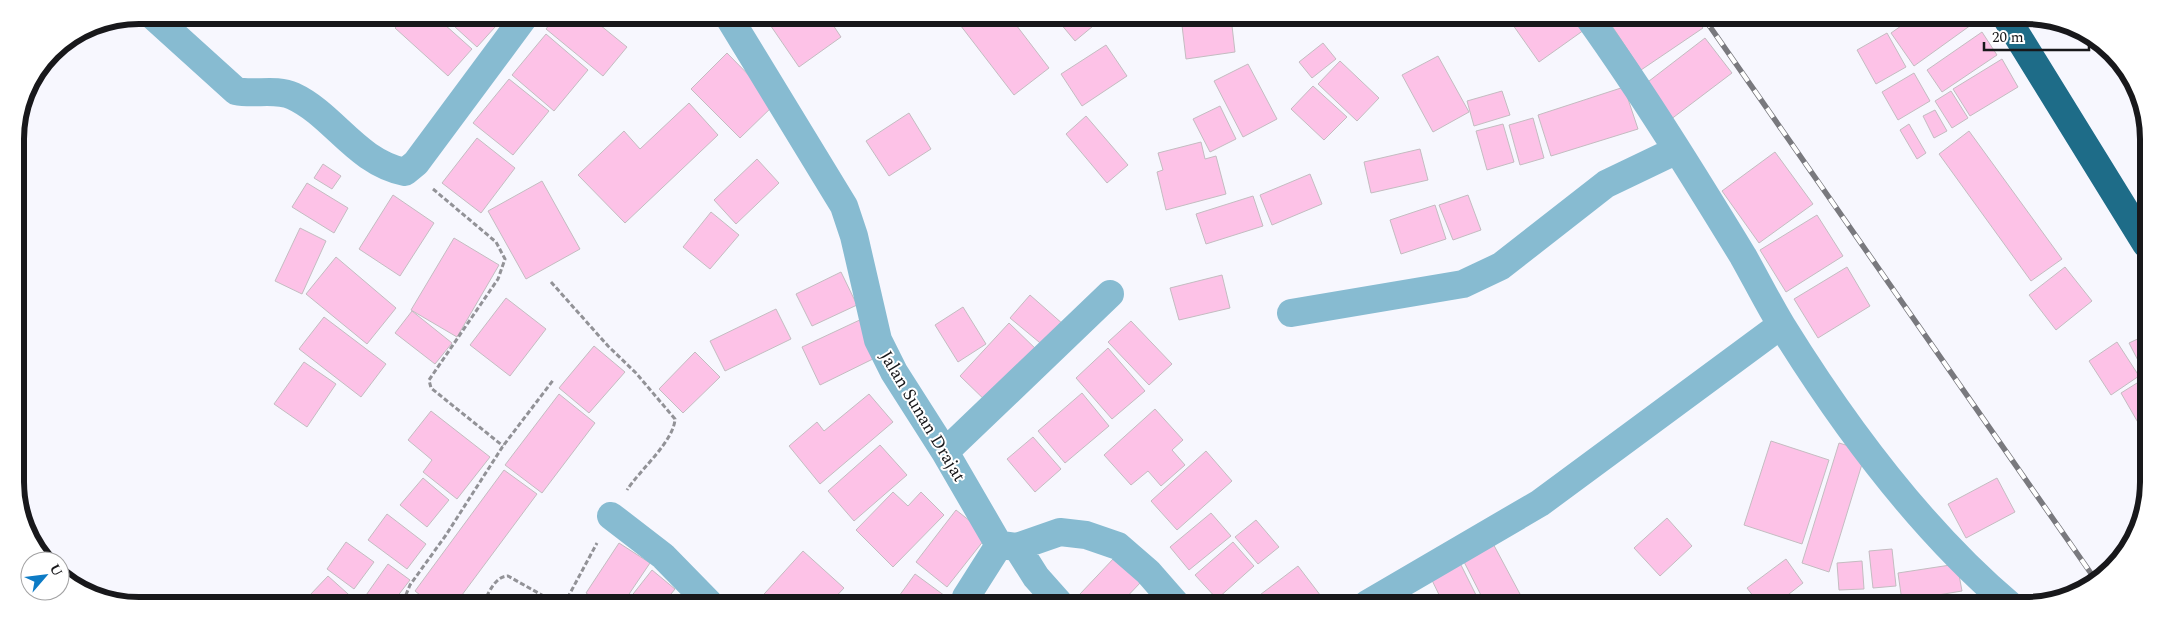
<svg xmlns="http://www.w3.org/2000/svg" width="2164" height="621" viewBox="0 0 2164 621" font-family="Spectral,serif">
<style>
.building{fill:#fdc2e7;stroke:#c4bcc1}
.lines{fill:none;stroke-linecap:round;stroke-linejoin:round}
.path{stroke:#929297;stroke-width:3;stroke-dasharray:5 2.5;stroke-linecap:butt}
.minor{stroke:#87bbd1;stroke-width:28}
.highway{stroke:#1e6c88;stroke-width:28}
.rail-casing{stroke:#79797e;stroke-width:5.5}
.rail{stroke:#fff;stroke-width:4;stroke-dasharray:11;stroke-linecap:butt}
.labels{text-anchor:middle;stroke-width:4;stroke-linejoin:round;paint-order:stroke}
.street-label{font-size:18px;fill:#18181b;stroke:#fff}
.rim{fill:none;stroke:#18181b;stroke-width:6}
</style>
<rect width="100%" height="100%" fill="#f7f7fe"/>
<!-- building -->
<path class="building" d="M406 16H435L472 49 448 76 395 28Z
M443 16H505L477 47Z
M556 16H589L627 47 603 76 546 29Z
M764 16H827L841 37 799 67Z
M954 17H1010L1049 68 1014 95Z
M1055 17H1104L1075 41Z
M1181 17H1231L1235 52 1186 59Z
M1508 18H1576L1584 30 1539 62Z
M1623 18H1696L1703 28 1641 70 1612 26Z
M1840 19H1854L1844 25Z
M1911 19H1967L1971 25 1914 66 1891 33Z
M1982 32 1997 55 1942 92 1927 70Z
M1887 33 1906 67 1876 84 1857 50Z
M546 34 588 70 554 111 512 75Z
M1705 38 1732 73 1666 123 1640 88Z
M1323 43 1336 59 1312 78 1299 62Z
M1106 45 1127 76 1082 106 1061 74Z
M727 53 776 103 740 138 691 89Z
M1438 56 1469 112 1433 132 1402 75Z
M2002 59 2018 87 1970 116 1953 89Z
M1340 61 1379 98 1357 121 1318 84Z
M1248 64 1277 119 1243 137 1214 81Z
M1914 73 1930 101 1898 120 1882 92Z
M509 79 549 111 513 155 473 123Z
M1313 86 1347 117 1324 140 1291 109Z
M1624 87 1638 129 1551 156 1538 115Z
M1502 91 1510 115 1474 126 1467 101Z
M1951 91 1968 118 1952 128 1935 101Z
M689 103 718 135 625 223 578 175 624 131 640 149Z
M1220 106 1236 139 1210 152 1193 119Z
M1935 110 1947 131 1934 138 1923 116Z
M909 113 931 149 889 176 866 141Z
M1086 116 1128 165 1107 183 1066 134Z
M1533 118 1544 158 1520 165 1509 125Z
M1503 124 1514 162 1487 170 1476 131Z
M1909 124 1926 153 1917 159 1900 130Z
M1969 131 2062 259 2031 281 1939 154Z
M477 138 515 168 481 213 442 183Z
M1201 142 1205 159 1216 156 1226 194 1166 210 1157 172 1163 170 1158 153Z
M1420 149 1428 180 1371 193 1364 162Z
M1775 152 1813 204 1759 243 1722 191Z
M757 159 779 183 736 224 714 200Z
M323 164 341 176 332 189 314 178Z
M1310 174 1322 204 1272 225 1260 195Z
M542 181 580 249 526 279 488 211Z
M307 183 348 208 334 233 292 207Z
M393 195 434 223 400 276 359 249Z
M1468 195 1481 230 1453 240 1439 205Z
M1253 196 1263 226 1206 244 1196 214Z
M1435 205 1446 239 1401 254 1390 220Z
M711 212 739 235 710 269 683 247Z
M1817 215 1843 256 1786 292 1760 250Z
M300 228 326 241 302 294 275 281Z
M454 238 499 265 457 337 411 310Z
M336 257 396 308 367 344 306 294Z
M1847 267 1870 306 1818 338 1794 299Z
M2065 267 2092 301 2056 330 2029 295Z
M841 272 857 305 812 326 796 294Z
M1222 275 1230 308 1179 320 1170 288Z
M1030 295 1064 325 1045 347 1010 318Z
M506 298 546 329 510 376 470 345Z
M963 307 986 344 958 362 935 325Z
M776 309 791 339 725 371 710 341Z
M412 311 452 343 435 364 395 333Z
M324 317 386 364 361 397 299 349Z
M864 318 881 355 820 385 802 347Z
M1131 321 1172 364 1149 385 1108 342Z
M1009 323 1039 352 990 405 960 376Z
M2146 335V371L2144 372 2129 343Z
M2117 342 2139 376 2111 395 2089 361Z
M594 346 625 372 589 413 559 388Z
M1108 348 1145 391 1112 419 1076 378Z
M695 352 720 377 683 413 659 389Z
M304 362 336 384 307 427 274 404Z
M2145 378V423L2140 426 2121 393Z
M1082 393 1109 426 1065 463 1038 431Z
M559 394 595 423 542 493 505 465Z
M869 394 893 422 820 484 789 446 817 422 824 431Z
M1155 409 1183 440 1172 450 1185 465 1161 486 1148 471 1131 485 1104 455Z
M431 411 490 457 457 499 423 472 432 460 408 440Z
M1033 437 1061 469 1035 492 1007 459Z
M1771 441 1829 460 1802 544 1744 525Z
M1839 443 1866 451 1829 572 1802 563Z
M880 445 907 475 854 521 828 491Z
M1206 451 1232 481 1177 530 1151 501Z
M504 470 537 494 456 603H430L415 591Z
M423 478 449 500 427 527 400 505Z
M1997 478 2015 512 1966 538 1948 504Z
M893 492 908 506 921 492 944 515 893 567 856 530Z
M956 510 988 535 947 587 916 562Z
M1211 513 1231 536 1189 570 1170 547Z
M387 514 426 544 407 569 368 540Z
M1667 518 1692 546 1660 576 1634 548Z
M1256 520 1279 547 1258 564 1235 537Z
M1490 538 1520 594 1499 605H1486L1460 554Z
M346 542 374 562 354 589 327 569Z
M1233 542 1254 566 1217 599 1195 575Z
M619 543 650 563 623 603H601L586 593Z
M1892 549 1896 586 1873 588 1869 551Z
M803 551 844 588 830 603H810L807 600 804 603H756Z
M1115 557 1141 582 1120 604H1090L1080 594Z
M1457 557 1481 605H1444L1428 572Z
M1786 559 1803 583 1775 605H1760L1747 588Z
M1862 561 1864 589 1839 590 1837 563Z
M388 564 410 580 393 602H371L364 598Z
M1957 564 1962 591 1902 601 1898 573Z
M1298 566 1327 604H1248Z
M652 570 675 589 667 599 673 603H626Z
M915 574 956 604 894 603Z
M328 576 357 602H316L309 596Z
M843 595 856 603H838Z
M1864 601 1865 605H1837L1836 604Z"/>
<g class="lines">
<!-- path -->
<path class="path" d="M433 189 496 242 505 259 498 279 429 380 431 388 503 446
M551 282 608 346 636 373 675 419C674 441 639 471 627 490
M403 602 410 585 446 535 503 446 554 379
M483 603C489 593 495 576 508 576L556 603
M562 603 568 597 597 543"/>
<!-- minor -->
<path class="minor" d="M152 15 236 91C254 95 276 88 293 96 334 115 356 162 405 172L416 163 525 16
M728 16 844 206 854 236 878 340 894 372 945 452 999 545
M1589 18C1644 95 1694 176 1743 256 1756 279 1768 303 1782 326 1844 426 1920 529 2011 606
M1291 313 1463 284 1501 266 1606 184 1677 150
M945 452 1110 294
M611 516 663 556 709 603
M1001 545 1017 547 1036 577 1060 604
M1017 547 1060 532 1086 535 1118 546 1148 572 1176 604
M964 604 966 597 999 545
M1367 604 1540 503 1781 325"/>
<!-- highway -->
<path class="highway" d="M2007 19 2146 244"/>
<!-- rail casing -->
<g class="rail-casing">
<path id="rail" d="M1704 18 2097 582"/>
</g>
<!-- rail -->
<use href="#rail" class="rail"/>
</g>
<g class="labels">
<!-- street labels -->
<g class="street-label">
<text transform="translate(923 416) rotate(59)" y="6">Jalan Sunan Drajat</text>
</g>
</g>
<!-- crop -->
<path d="M0 0H2164V621H0ZM139 24H2025A115 115 0 0 1 2140 139V482A115 115 0 0 1 2025 597H139A115 115 0 0 1 24 482V139A115 115 0 0 1 139 24Z" fill="#fff" fill-rule="evenodd"/>
<path class="rim" d="M139 24H2025A115 115 0 0 1 2140 139V482A115 115 0 0 1 2025 597H139A115 115 0 0 1 24 482V139A115 115 0 0 1 139 24Z"/>
<!-- north arrow -->
<g transform="translate(45 576) rotate(62)"><circle r="24" fill="#ffffff" stroke="#a3a3a4"/>
<path d="M0-4L9 19L0 12L-9 19Z" fill="#0d7bc5"/>
<text y="-8" font-size="14" font-weight="bold" text-anchor="middle" fill="#18181b">U</text>
</g>
<!-- scale -->
<path d="M1984 42v8h105v-8" fill="none" stroke="#18181b" stroke-width="2.5"/>
<text x="1992" y="42" font-size="15" fill="#18181b" stroke="#ffffff" stroke-width="4" paint-order="stroke">20 m</text>
</svg>
